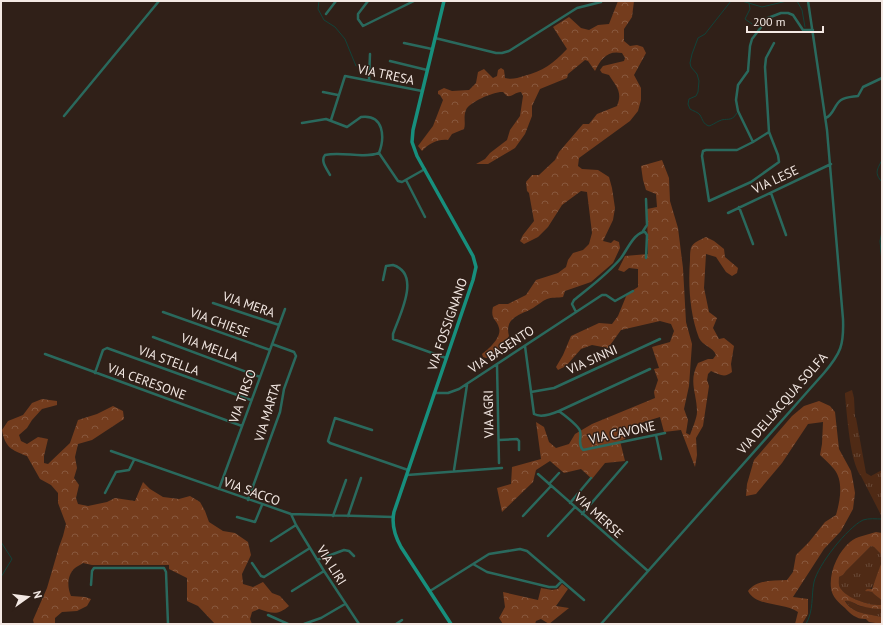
<svg xmlns="http://www.w3.org/2000/svg" width="883" height="625" viewBox="0 0 883 625" font-family="'PT Sans',sans-serif">
<style>
.grass{fill:url(#grass-tufts)}
.forest{fill:url(#forest-crowns)}
.lines{fill:none;stroke-linecap:round;stroke-linejoin:round}
.stream{stroke:#12433a;stroke-width:1}
.street{stroke:#2a695d;stroke-width:2.5}
.secondary{stroke:#178f7d;stroke-width:3.5}
.labels{text-anchor:middle;stroke-width:3;stroke-linejoin:round;paint-order:stroke}
.street-label{font-size:13px;fill:#f3e8e3;stroke:#302018}
</style>
<defs>
<pattern id="grass-tufts" width="24" height="20" patternUnits="userSpaceOnUse"><rect width="24" height="20" fill="#4f2a15"/><path d="M3 7l-1-3M5 7V3M7 7l1-3M15 17l-1-3M17 17v-4M19 17l1-3" fill="none" stroke="#694937"/></pattern>
<pattern id="forest-crowns" width="20" height="18" patternUnits="userSpaceOnUse"><rect width="20" height="18" fill="#743c1d"/><path d="M2 6a3 3 0 1 1 6 0M12 15a3 3 0 1 1 6 0" fill="none" stroke="#88583e"/></pattern>
</defs>
<rect width="100%" height="100%" fill="#302018"/>
<!-- grass -->
<path class="grass" d="M852 390 854 398 855 417 856 418 866 473 871 476 882 470V517L861 476C850 463 847 414 845 395V393Z
M871 546 874 547 881 553C883 563 876 586 867 592H872C875 596 879 597 882 601L881 606C869 604 848 600 841 589 838 586 839 581 839 577L843 575 846 571Z
M845 600 850 601 859 606 882 609V617C868 614 852 614 845 600Z"/>
<!-- forest -->
<path class="forest" d="M618 1H634L632 17 624 29V41L630 46 637 45 643 47 646 53 634 75 641 88V100L638 111 630 121 579 158 578 166 582 169 598 170 609 177 612 188 615 208 613 220 603 241 611 243 614 240 619 242 620 248 613 263 591 282 565 291 563 297C558 298 551 297 547 299 542 301 538 305 533 308 521 315 504 317 509 336 505 343 500 349 496 356L486 358 483 357 482 354C489 349 502 337 499 328 497 319 490 320 493 307L499 304H508L526 295 536 280 558 273 566 267 568 260 573 253 583 250 589 244 592 233 587 192 581 191 562 205 548 227 538 237 524 244 520 241 523 235 534 221 529 193 527 191 526 182 532 175H539L555 160 559 152 583 124H589L597 114 617 106C623 92 616 86 609 75L602 73 600 70 603 66 624 61 625 58 622 53C607 50 601 59 595 71L588 61 585 60 568 74 567 78 540 89 532 106V116L525 134 515 148 488 164H476L485 159 490 153 507 140 510 130 520 116 523 96 521 92C515 92 513 97 507 96L503 92C495 91 469 102 466 110 463 117 466 123 464 129L452 134 448 140C437 139 430 143 422 151L418 146 433 126 443 100 440 95 438 94V91L444 88 452 91 469 90 476 83 478 72 484 69 493 78 497 76 498 70 501 68 504 70 505 78C512 80 517 78 524 76 543 71 553 64 567 49L553 27 569 17 581 28 589 30 598 25 609 24Z
M662 160 669 178 670 201 678 228 683 268 686 322 692 344 689 386 684 409 688 420 686 433 690 435C692 429 697 418 697 412 697 393 688 382 698 363L708 359H713L716 355C713 347 703 346 699 338 690 314 688 286 690 260 690 257 690 251 691 248 693 242 700 240 706 237L714 241 724 249 725 257 738 268 737 273 732 276 726 272 716 257 706 254 704 288 709 312 717 318 713 328 719 339 724 338 734 346 731 364 732 372C725 378 720 375 711 371L708 374 707 380 709 386 703 426 696 438 697 455 695 467 681 430 664 432 660 417 631 426 625 439 620 441 625 461 605 463 592 479 581 469 564 473 550 461 536 470 533 482 502 512 497 488 511 484 512 467 541 459 536 422 544 427 549 442 556 448 569 444 575 434 592 424 655 398 654 392 658 380 654 369 659 368 652 347 670 342 674 331 671 324 660 321 621 330 608 348 592 345 581 349 566 366 558 370 556 367 563 355 571 336 599 323 612 324 618 316 627 294 638 287V269L629 268 624 272 618 270 625 256 648 254 647 209 657 207 656 194 646 190 643 180 641 166Z
M42 399 57 401V405L42 409 32 420 27 428 19 435 21 441 27 444 38 437 48 439 44 456V463L48 464 70 443 78 420 97 414 113 406 123 411 124 419 92 440 78 444 75 457 77 468 74 478 79 485 76 498 78 504 88 506 107 502 115 498 135 501 143 482 150 489 163 497 179 499 190 496 200 502 205 511 209 522 223 531 235 533 248 542 251 555 242 574 243 584 253 587 263 582 272 593 280 596 289 606C277 616 272 613 259 609L252 612 250 619 252 624H215L198 606 187 601V578L169 569V565H92L83 563C81 565 77 566 75 568 67 575 67 587 71 596L85 597 91 599 87 606 77 611 62 612 55 618V624H34L33 620 47 588 59 547 63 536 66 524 58 503V493L51 485 40 479 27 456C11 450 5 447 2 430L8 421 23 415 32 403Z
M819 401 830 406 835 412 839 449 851 471 853 481 855 493 853 509 841 531 824 549 793 597 808 599V614L802 624H795L798 612C783 602 756 607 748 591 757 579 774 581 787 580L793 572 796 555 809 542 825 522 836 515C840 501 844 481 834 469 830 464 825 460 820 455L822 444 823 422 808 424 782 463 756 494 746 496 747 484 754 460 792 416 804 406Z
M876 532 882 533V555L874 547 871 546 846 571 843 575 839 577C839 581 838 586 841 589 848 599 871 606 882 605V609C875 609 868 608 861 606 855 605 852 600 845 601 852 614 869 614 882 617V624L869 622 866 619C858 620 850 614 845 608 839 603 832 597 831 588 829 572 838 552 850 542 857 536 867 535 876 532Z
M882 561V601C879 597 875 596 872 592L865 591 867 589H872Z
M562 584 568 589 556 606 569 608 549 624 541 619 536 621 535 624H503L499 618 505 607 503 592 538 600 541 588 552 590 558 589Z"/>
<g class="lines">
<!-- stream -->
<path class="stream" d="M319 1 318 9 324 20 335 27 345 39 356 66
M731 1 705 34 698 38 692 54 690 63 691 67 697 74 699 81 698 92 696 96 689 99 688 104 690 109C693 111 698 112 700 115 703 120 703 124 709 126 712 125 715 123 719 121 727 117 731 123 737 113
M742 1 762 7 787 1
M797 1 802 10 805 27
M749 3 750 9 745 19 752 24
M882 160C877 170 874 173 882 182
M882 232 880 241 882 262
M1 542 12 559 1 577
M806 624C814 610 811 597 814 582 818 565 847 528 863 520 869 518 876 519 882 519"/>
<!-- street -->
<path class="street" d="M368 1 358 14V19L363 26 414 1
M326 14 336 1
M435 38 496 53H502L509 51 577 8 601 2
M404 43 432 49
M390 61 427 70
M369 80 370 54
M323 92 338 95
M64 116 159 1
M826 118C834 114 834 105 841 100 846 97 852 97 858 96L863 87 882 78
M331 120 345 76 422 91
M302 123 326 119 347 127 361 117C384 114 385 137 379 153L398 181 402 182 425 169
M769 132 753 142 738 111 736 100 738 85 748 71 750 46 752 39 768 18 781 13H788L793 15 803 30H813
M753 142 737 150H706L703 151 702 156 709 201 751 182 779 162 778 155 769 132 765 67 766 58 774 43
M330 175C327 169 320 161 325 155 342 151 363 159 379 153
M406 180 425 217
M771 193 786 235
M739 207 753 244
M728 213 831 164
M643 231 647 225 646 199
M383 280 386 266 393 265C422 274 399 316 393 334V339L446 358
M213 303 279 325
M163 312 270 350
M576 312 572 304 574 300C590 287 608 274 621 258 627 250 633 235 643 232H645L647 235 646 258
M153 337 260 377
M525 346 534 414C541 418 552 414 559 411 565 416 578 425 580 431 582 438 577 443 583 450L665 433
M45 354 242 426
M497 365 499 463
M95 373 103 350 107 348 251 400
M531 392 554 388 660 339
M434 393H448L459 389 602 295H606L615 301 633 291
M559 411 650 369
M372 430 335 418 328 441 330 443 408 470
M656 435 661 459
M499 440 517 439 519 441V450
M111 451 291 514 393 517
M454 470 467 385
M538 474 648 571
M407 475 502 468
M549 484 559 473
M219 489 285 309
M105 493 116 472 129 470 134 460
M248 500 280 412 284 389 296 356 294 352 272 344
M570 503 591 478
M291 514 296 525 324 571 359 624
M582 514 627 462
M333 516 346 480
M348 516 361 478
M523 516 551 486
M237 517 255 522 262 505
M548 536 575 507
M271 541 296 525
M317 560 344 550 349 551 354 556
M252 563 261 576 264 577 310 548
M473 564 487 572 549 587H556L562 581
M91 585 92 571 94 568H164L166 572 168 624
M292 591 324 571
M430 591 489 554 520 549 527 551 584 600
M268 615 288 624
M304 624 321 618 345 604
M396 624 402 620
M601 624 824 373C841 353 844 345 843 319L827 130 808 1"/>
<!-- secondary -->
<path class="secondary" d="M444 1 413 130 412 142 417 156 473 256 476 267 473 280 394 512C391 525 395 536 401 547L451 624"/>
</g>
<g class="labels">
<!-- street labels -->
<g class="street-label">
<text transform="translate(386 74) rotate(12)" y="5">VIA TRESA</text>
<text transform="translate(775 179) rotate(-25)" y="5">VIA LESE</text>
<text transform="translate(249 304) rotate(19)" y="5">VIA MERA</text>
<text transform="translate(220 322) rotate(20)" y="5">VIA CHIESE</text>
<text transform="translate(447 324) rotate(-71)" y="5">VIA FOSSIGNANO</text>
<text transform="translate(210 347) rotate(20)" y="5">VIA MELLA</text>
<text transform="translate(501 349) rotate(-33)" y="5">VIA BASENTO</text>
<text transform="translate(592 359) rotate(-24)" y="5">VIA SINNI</text>
<text transform="translate(169 360) rotate(20)" y="5">VIA STELLA</text>
<text transform="translate(147 381) rotate(20)" y="5">VIA CERESONE</text>
<text transform="translate(242 396) rotate(-70)" y="5">VIA TIRSO</text>
<text transform="translate(782 403) rotate(-49)" y="5">VIA DELL'ACQUA SOLFA</text>
<text transform="translate(267 412) rotate(-73)" y="5">VIA MARTA</text>
<text transform="translate(488 414) rotate(-91)" y="5">VIA AGRI</text>
<text transform="translate(622 432) rotate(-12)" y="5">VIA CAVONE</text>
<text transform="translate(252 491) rotate(20)" y="5">VIA SACCO</text>
<text transform="translate(599 515) rotate(42)" y="5">VIA MERSE</text>
<text transform="translate(332 565) rotate(58)" y="5">VIA LIRI</text>
</g>
</g>
<!-- border -->
<rect width="883" height="625" fill="none" stroke="#f3e8e3" stroke-width="4"/>
<!-- north arrow -->
<g transform="translate(28 597) rotate(76)" stroke="#302018" stroke-width="3" paint-order="stroke">
<path d="M0-3L7 15L0 10L-7 15Z" fill="#f3e8e3"/>
<text y="-6" font-size="11" font-weight="bold" text-anchor="middle" fill="#f3e8e3">N</text>
</g>
<!-- scale -->
<path d="M747 26v6h76v-6" fill="none" stroke="#f3e8e3" stroke-width="2"/>
<text x="753" y="26" font-size="12" fill="#f3e8e3" stroke="#302018" stroke-width="3" paint-order="stroke">200 m</text>
</svg>
